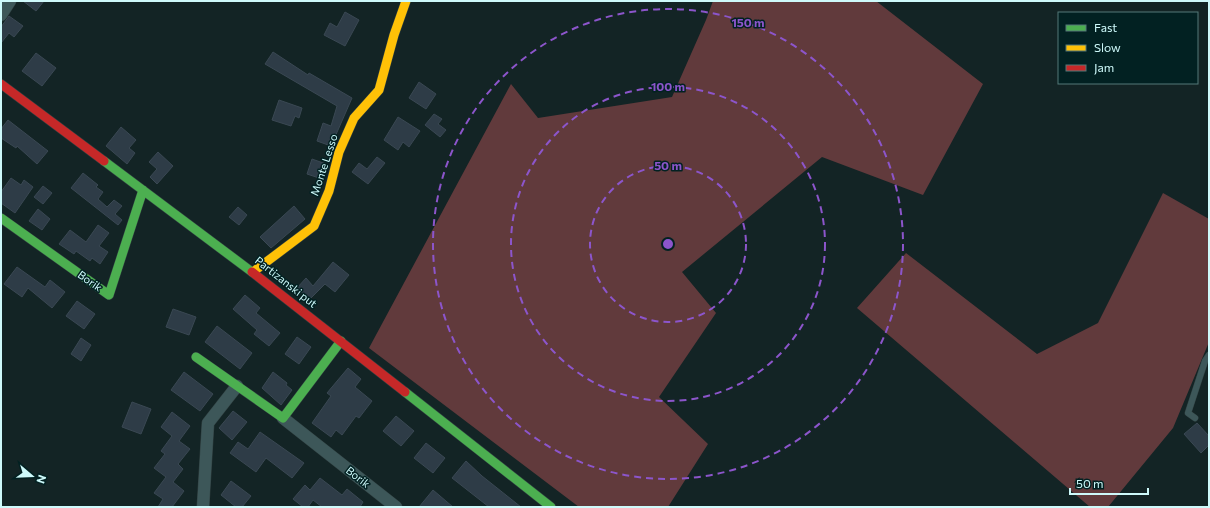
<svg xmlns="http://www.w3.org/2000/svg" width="1210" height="508" viewBox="0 0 1210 508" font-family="Commissioner,sans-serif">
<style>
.green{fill:#613a3c}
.building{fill:#2e3c47;stroke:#3a4853}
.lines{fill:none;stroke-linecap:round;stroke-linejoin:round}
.lane-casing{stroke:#314041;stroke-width:7}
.street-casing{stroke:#314041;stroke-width:13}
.fast-casing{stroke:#314041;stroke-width:10}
.slow-casing{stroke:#314041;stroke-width:10}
.jam-casing{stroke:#314041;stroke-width:10}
.lane{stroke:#3d5759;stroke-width:6}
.street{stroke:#3d5759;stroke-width:12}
.fast{stroke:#4caf50;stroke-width:9}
.slow{stroke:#ffc107;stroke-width:9}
.jam{stroke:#c62828;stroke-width:9}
.ring{fill:none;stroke:#8c55cb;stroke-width:2;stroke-dasharray:7 5}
.labels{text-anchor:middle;stroke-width:3;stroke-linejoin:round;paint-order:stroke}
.street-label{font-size:11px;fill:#cefafb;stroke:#022122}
.centre{fill:#8c55cb;stroke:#022122;stroke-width:2}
.ring-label{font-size:12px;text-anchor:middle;font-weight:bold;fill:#8c55cb;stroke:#022122;stroke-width:3;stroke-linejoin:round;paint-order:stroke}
</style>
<rect width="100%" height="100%" fill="#132425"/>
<!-- green -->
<path class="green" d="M713 1H876L983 84 923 195 822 157 682 272 716 313 659 397 708 444 668 507H579L369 348 511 84 538 118 672 97 706 20Z
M1163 193 1209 219V342L1173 428 1108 507H1090L857 308 906 253 1037 354 1098 323Z"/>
<!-- building -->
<path class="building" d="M23 1H44L36 11Z
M345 12 359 20 345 46 324 35 330 23 337 27Z
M9 16 23 26 14 37 9 33 1 43V27Z
M273 52 308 75 309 73 352 98 331 146 317 141 323 123 331 126 337 106 265 64Z
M36 53 56 68 42 86 22 71Z
M419 82 436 94 426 109 409 98Z
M279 100 302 108 299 118 295 116 291 126 272 120Z
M434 114 442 119 438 124 446 130 440 137 425 125Z
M398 117 420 131 409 147 403 142 398 150 384 140Z
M8 120 48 151 37 164 17 146 16 148 1 138V129Z
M121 127 136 140 129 148 135 153 127 164 106 146Z
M158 152 173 166 157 184 150 177 157 169 149 162Z
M377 157 385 163 368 184 352 172 359 163 367 169Z
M312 159 326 164 322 179 307 174Z
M83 173 98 185 96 187 103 192 98 199 107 207 114 200 122 206 115 214 122 220 118 225 71 188Z
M11 178 21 185 24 180 33 187 15 213 1 203V192Z
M43 186 52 193 43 204 34 197Z
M294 206 305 219 271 248 260 237Z
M238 207 247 215 239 225 229 217Z
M38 209 50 219 42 230 29 221Z
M98 225 109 233 99 246 108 252 100 264 92 258 90 261 76 251 74 254 59 244 70 230 86 242Z
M333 262 349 275 335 292 325 284 311 298 310 297 308 299 297 288 306 278 313 286Z
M17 267 45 287 50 280 65 292 52 308 28 288 22 297 4 284Z
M245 295 260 308 256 313 280 333 269 346 254 334 257 330 233 309Z
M77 301 95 314 84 329 66 316Z
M173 309 196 317 189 335 166 327Z
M217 326 252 353 240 369 205 342Z
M297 337 311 347 299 364 285 354Z
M81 338 91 345 81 361 71 354Z
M348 368 361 379 355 387 372 401 359 418 356 416 342 435 336 430 331 437 312 423 331 396 327 393Z
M184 372 213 394 200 411 171 390Z
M273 372 287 383 286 385 292 390 281 405 262 388Z
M132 402 151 409 141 434 122 427Z
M233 411 247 422 232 440 219 428Z
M172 412 190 426 179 441 190 449 178 464 183 469 173 482 184 491 172 507H158L163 499 154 493 166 477 154 468 165 454 161 451 172 436 161 427Z
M396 416 414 431 401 446 383 431Z
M1197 423 1209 436V445L1201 453 1184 434Z
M260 432 304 463 292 478 266 458 256 472 230 453 238 442 248 449Z
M426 443 445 458 433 473 414 458Z
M466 461 482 476 521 507H489L452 478Z
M320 478 342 495 347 489 363 502 360 507H322L313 500 308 507H303L293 499 305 485 310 490Z
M231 481 251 496 242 507H236L221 495Z
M433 490 453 507H419Z"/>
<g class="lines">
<!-- lane casing -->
<g class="lane-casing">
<path id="lane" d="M1195 418 1188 413 1205 361 1209 355"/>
</g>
<!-- street casing -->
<g class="street-casing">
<path id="street" d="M1 15 10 1
M283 418 396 507
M203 507 208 423 237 386"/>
</g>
<!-- fast casing -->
<g class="fast-casing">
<path id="fast" d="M104 161 252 272
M1 218 109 295 143 190
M196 357 283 418 341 341
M405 392 551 507"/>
</g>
<!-- slow casing -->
<g class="slow-casing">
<path id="slow" d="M253 272 314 226 329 191 339 152 354 118 379 90 394 35 406 1"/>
</g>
<!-- jam casing -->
<g class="jam-casing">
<path id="jam" d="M1 84 104 161
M252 272 405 392"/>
</g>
<!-- lane -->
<use href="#lane" class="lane"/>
<!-- street -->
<use href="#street" class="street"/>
<!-- fast -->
<use href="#fast" class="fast"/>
<!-- slow -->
<use href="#slow" class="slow"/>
<!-- jam -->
<use href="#jam" class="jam"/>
</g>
<!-- distance rings -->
<g class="ring">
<circle cx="668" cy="244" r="78"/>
<circle cx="668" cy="244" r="157"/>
<circle cx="668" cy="244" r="235"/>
</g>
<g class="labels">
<!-- street labels -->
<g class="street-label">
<text transform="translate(324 165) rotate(-72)" y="4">Monte Lesso</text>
<text transform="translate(90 281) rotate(35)" y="4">Borik</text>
<text transform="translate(286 282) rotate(38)" y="4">Partizanski put</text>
<text transform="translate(358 477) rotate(38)" y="4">Borik</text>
</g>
</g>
<circle cx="668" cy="244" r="6" class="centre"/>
<g class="ring-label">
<text x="748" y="27">150 m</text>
<text x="668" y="91">100 m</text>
<text x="668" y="170">50 m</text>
</g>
<!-- border -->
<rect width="1210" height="508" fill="none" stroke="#cefafb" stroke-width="4"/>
<!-- legend -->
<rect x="1058" y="12" width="140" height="72" fill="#022122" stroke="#547879"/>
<rect x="1066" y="25" width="20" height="6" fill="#4caf50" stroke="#547879"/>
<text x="1094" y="32" font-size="12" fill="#cefafb">Fast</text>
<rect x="1066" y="45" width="20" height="6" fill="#ffc107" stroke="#547879"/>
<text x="1094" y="52" font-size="12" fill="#cefafb">Slow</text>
<rect x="1066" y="65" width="20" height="6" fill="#c62828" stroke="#547879"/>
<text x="1094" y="72" font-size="12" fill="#cefafb">Jam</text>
<!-- north arrow -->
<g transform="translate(32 476) rotate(109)" stroke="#022122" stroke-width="3" paint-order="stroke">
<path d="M0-3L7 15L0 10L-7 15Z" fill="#cefafb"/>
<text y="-6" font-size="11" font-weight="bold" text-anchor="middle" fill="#cefafb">N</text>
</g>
<!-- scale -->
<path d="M1070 488v6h78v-6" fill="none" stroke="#cefafb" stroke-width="2"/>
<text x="1076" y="488" font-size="12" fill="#cefafb" stroke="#022122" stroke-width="3" paint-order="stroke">50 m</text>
</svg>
